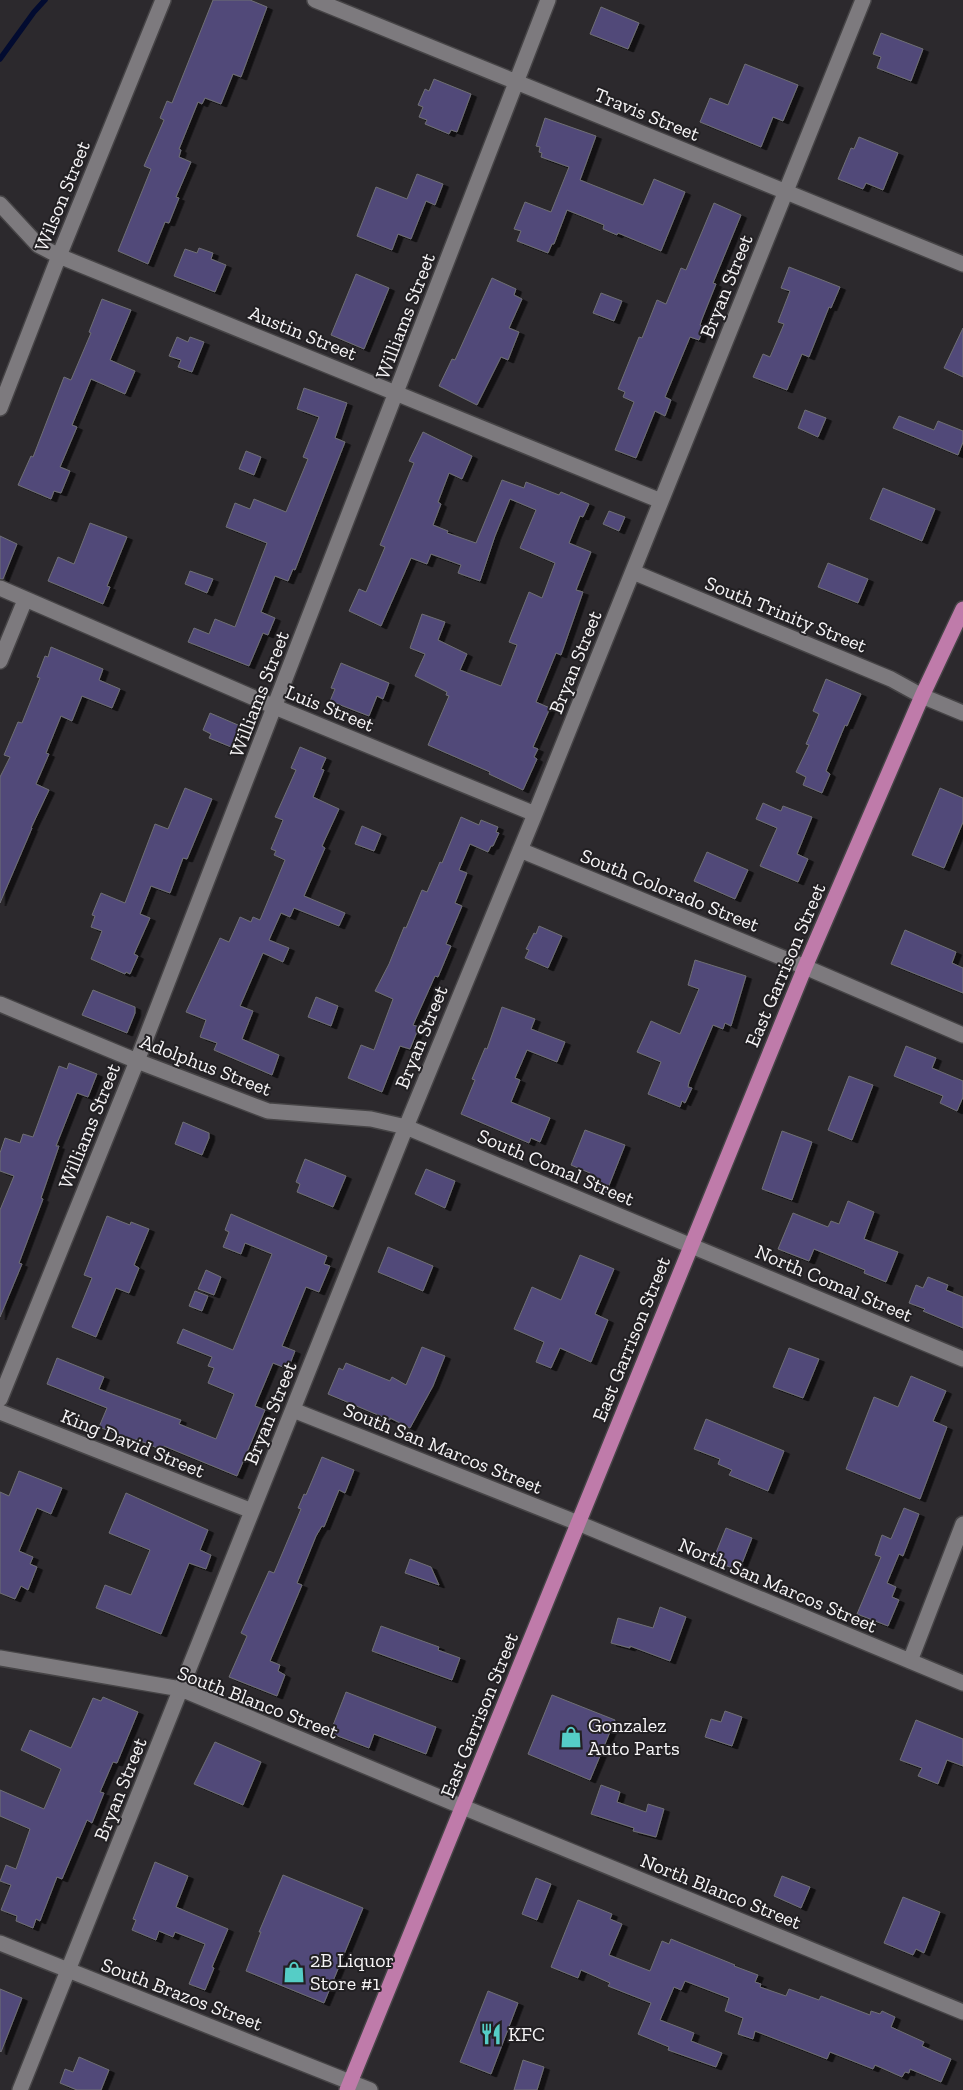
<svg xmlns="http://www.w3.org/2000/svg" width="963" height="2090" viewBox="0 0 963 2090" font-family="'Zilla Slab',serif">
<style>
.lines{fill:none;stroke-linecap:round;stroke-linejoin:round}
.stream{stroke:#020b30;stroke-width:5.5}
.building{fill:#514a79;stroke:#6f6f74;filter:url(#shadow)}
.minor-casing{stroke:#464446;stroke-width:18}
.major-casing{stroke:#464446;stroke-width:18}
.minor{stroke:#7d7a7e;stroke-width:15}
.major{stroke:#bf7baa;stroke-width:15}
.labels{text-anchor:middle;stroke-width:4;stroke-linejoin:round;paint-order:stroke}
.street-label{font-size:20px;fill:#f6f4f6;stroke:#222023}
.poi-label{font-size:20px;fill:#f6f4f6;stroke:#222023;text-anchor:start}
</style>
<defs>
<filter id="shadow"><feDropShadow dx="5.5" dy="3" stdDeviation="0" flood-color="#0009"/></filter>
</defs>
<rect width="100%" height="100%" fill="#2c292d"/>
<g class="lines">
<!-- stream -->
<path class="stream" d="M0 59 34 12 45 0"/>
</g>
<!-- building -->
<path class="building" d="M213 0H250L267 7 241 77 233 74 221 104 205 98 202 104 198 102 179 149 181 150 179 157 191 162 176 197 179 198 169 223 165 222 148 264 118 251 151 169 144 166 164 120 160 118 167 101 172 103Z
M601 7 639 23 628 49 590 34Z
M881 33 923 49 911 81 877 68 881 57 873 54Z
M745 64 798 85 783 121 773 117 761 147 700 122 710 98 728 105Z
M434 79 471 94 457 132 451 130 449 134 425 124 427 120 419 117 423 107 418 105 425 89 429 91Z
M545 118 596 136 580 180 643 205 654 179 685 192 661 251 618 233 617 235 603 229 604 225 567 210 554 244H552L548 253 517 241 521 231 514 229 525 202 551 212 569 167 541 157 542 153 539 152 540 147 536 146Z
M859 137 898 153 883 190 866 183 863 189 838 179 851 148 854 149Z
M417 174 443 184 435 205 426 201 411 239 398 234 392 250 357 236 376 187 407 199Z
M714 203 741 215 713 283 716 284 702 319 700 325 704 327 699 340 690 337 665 397 671 400 665 416 655 411 636 458 615 450 634 402 623 397 625 392 618 389 639 337 642 338 657 300 666 304 681 268 686 270Z
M199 248 213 253 211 259 226 265 215 292 174 276 185 249 197 253Z
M789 267 840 287 831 308 829 307 809 357 802 354 787 390 753 377 763 354 770 357 784 324 778 322 790 291 781 288Z
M356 274 389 288 364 349 331 335Z
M492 278 516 289 514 295 522 299 509 328 519 332 508 360 501 357 477 405 439 386 452 359 455 360Z
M601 293 622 301 614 321 593 313Z
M102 299 131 310 110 360 135 371 125 394 91 379 72 425 77 427 60 467 70 471 61 493 54 491 51 499 18 485 31 456 33 457 64 377 71 380 91 333 89 332Z
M963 328V377L944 368Z
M177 337 188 342 190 337 204 342 192 372 178 367 181 360 169 356Z
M304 388 347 403 335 438 345 442 295 570 293 569 288 581 275 576 261 612 275 618 268 635 263 633 249 666 188 642 194 628 209 634 215 619 235 627 267 543 226 527 235 503 250 509 254 499 286 512 308 459 303 457 319 417 297 409Z
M805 410 826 418 818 437 798 428Z
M899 416 934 430 938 421 963 431V442L958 455 893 428Z
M423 432 472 456 462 479 449 473 438 502 441 504 433 525 448 531 447 533 476 543 502 480 524 488 526 482 559 495 561 492 589 504 583 517 580 516 569 543 591 552 576 590 583 592 561 655 556 653 536 702 550 708 533 747 538 749 534 757 537 759 523 790 489 774 490 772 428 745 449 696 446 695 447 692 415 676 425 654 410 648 422 614 445 622 438 640 467 654 460 670 501 686 517 645 509 642 529 592 542 598 555 563 520 548 536 510 510 499 495 536 480 581 458 573 461 565 431 554 427 564 411 558 381 626 349 611 359 589 366 592 385 547 380 545 414 463 409 461Z
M246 451 261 457 254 475 239 469Z
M883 488 935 509 922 541 870 519Z
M609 511 625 517 619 531 603 524Z
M90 523 127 537 107 586 110 587 103 604 48 581 58 557 74 564Z
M0 536 17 544 3 579H0Z
M828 563 868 579 858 603 818 587Z
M190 571 213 579 207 593 185 584Z
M51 647 103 669 99 680 120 689 112 708 82 696 72 721 61 716 46 753 49 754 36 784 49 790 31 828H32L0 903V777L10 757 4 755 18 722 22 723 40 678 37 677 45 656 48 657Z
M341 663 389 683 383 699 377 696 369 716 330 701 335 689 331 688Z
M826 679 861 694 847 726 845 725 826 771 830 774 822 793 803 785 806 777 796 772 809 745 806 744 819 714 813 711Z
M210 713 245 728 236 749 209 738 211 734 203 730Z
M300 747 326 758 321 769 324 770 313 797 339 809 322 846 325 848 304 896 345 913 339 926 294 908 290 917 281 913 269 940 289 948 283 962 263 953 240 1006 253 1011 242 1039 279 1055 272 1075 214 1050 217 1043 200 1037 206 1020 186 1012 220 938 229 942 240 917 251 922 253 917 260 920 285 860 274 855 276 851 271 849 283 820 275 817 296 770 291 768Z
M185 788 212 799 187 859 183 858 170 893 151 886 140 914 150 918 134 954 138 956 130 974 126 972 125 974 91 959 102 931 91 927 95 916 92 915 101 893 125 903 155 824 168 829Z
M940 788 963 798V822L944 868 912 855Z
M763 803 781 811 783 806 812 817 797 854 808 859 798 882 760 866 777 828 756 819Z
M461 817 479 825 481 820 498 827 496 832 499 833 493 846H491L488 852 470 844 459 870 467 873 455 903 462 906 446 944 451 946 438 977 435 976 413 1025 419 1027 410 1049 400 1046 382 1092 348 1078 361 1045 374 1050 393 999 375 991 389 964 404 927 406 928 422 890 427 892 440 862 442 863Z
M362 826 381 834 374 851 355 844Z
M707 852 748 870 735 899 694 881Z
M539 926 562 936 548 968 525 958 529 950 526 949 534 933 536 934Z
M905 930 956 952 952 963 963 968V993L891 964Z
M695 960 746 976 731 1026 725 1023 723 1029 713 1025 689 1082 688 1087 692 1088 685 1103 682 1101 680 1107 648 1094 661 1062 637 1052 651 1021 680 1034 699 989 688 985Z
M93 990 135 1007V1013L127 1033 82 1015Z
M316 997 338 1006 331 1026 308 1017Z
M502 1007 535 1019 531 1029 565 1042 557 1062 527 1050 515 1078 520 1080 511 1102 550 1118 540 1142 531 1138 529 1143 461 1114 475 1080 472 1079 485 1048 487 1049Z
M906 1046 936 1058 932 1068 963 1081V1097L957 1111 940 1103 943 1096 894 1076Z
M69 1063 97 1074 88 1097 77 1093 56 1146H59L41 1198 43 1199 19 1263 22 1264 0 1317V1210L14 1176 0 1171V1153L5 1138 20 1143 23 1134 33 1137 59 1066 67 1069Z
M849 1076 873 1085 852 1140 828 1130Z
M183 1122 209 1133V1138L202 1155 175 1144Z
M585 1130 625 1145 606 1193 585 1184 590 1173 571 1165Z
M782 1131 812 1142 792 1200 762 1189Z
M305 1159 346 1176 333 1207 297 1192 300 1184 296 1182Z
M426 1169 455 1181 445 1208 415 1194Z
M848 1201 874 1212 864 1239 898 1252 886 1282 864 1273 865 1270 814 1249 809 1261 778 1249 793 1213 828 1227 831 1221 839 1224Z
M231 1214 327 1256 324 1264 330 1266 319 1292 306 1287 293 1319 282 1346 295 1351 288 1369 273 1363 255 1406 265 1410 237 1476 164 1446 162 1450 136 1439 135 1441 99 1427 107 1408 47 1384 57 1358 104 1377 99 1389 181 1420 179 1424 216 1439 234 1394 208 1383 214 1368 208 1366 212 1357 177 1343 183 1329 233 1350 272 1254 245 1243 241 1254 223 1247 229 1232 225 1230Z
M107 1216 130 1225 131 1222 149 1229 134 1265 139 1268 129 1293 116 1288 96 1337 72 1327 92 1278 84 1275Z
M388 1247 433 1266 423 1291 378 1272Z
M580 1255 614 1269 595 1314 608 1320 591 1362 560 1348 551 1368 536 1362 544 1342 514 1329 532 1287 561 1300Z
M206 1270 221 1277 214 1295 198 1289Z
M928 1277 948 1285 946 1290 963 1297V1328L923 1311 925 1309 909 1303 916 1285 923 1288Z
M195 1291 208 1296 202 1311 189 1306Z
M422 1347 445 1356 433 1386 410 1428 390 1418V1420L328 1394 339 1368 343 1370 346 1363 390 1381 392 1377 406 1385Z
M789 1348 819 1359 803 1398 773 1387Z
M911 1376 946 1391 933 1421 947 1427 920 1499 846 1469 874 1397 898 1407Z
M706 1419 784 1451 768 1491 729 1475 732 1470 718 1464 720 1459 694 1449Z
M322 1457 354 1470 345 1493 339 1490 324 1527 322 1526 316 1536 297 1583 302 1585 270 1661 280 1665 278 1671 285 1675 277 1696 229 1677 247 1636 241 1633 269 1571 274 1573 301 1509 298 1508 304 1494 306 1495Z
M19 1471 62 1488 51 1514 37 1508 19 1551 33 1557 30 1564 37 1567 28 1590 21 1586 15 1599 0 1593V1492L9 1496Z
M126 1493 208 1530 200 1550 211 1555 206 1569 189 1563 161 1634 96 1608 105 1585 131 1595 150 1550 109 1533Z
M904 1508 919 1514 903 1556 899 1554 887 1583 896 1587 892 1597 899 1600 888 1626 857 1614 881 1557 875 1555 882 1535 891 1539Z
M726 1528 752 1538 739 1571 713 1560Z
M410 1559 431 1567 439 1585 405 1573Z
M660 1607 686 1617 670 1661 630 1646V1648L611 1643 618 1618 653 1628Z
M381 1626 439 1647 438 1650 460 1658 452 1680 372 1651Z
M346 1692 436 1727 426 1754 374 1734 369 1748 330 1733Z
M552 1695 615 1720 590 1780 528 1754Z
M103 1697 138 1712 117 1763 113 1762 100 1792 104 1793 92 1823 87 1820 62 1879 57 1877 40 1921 36 1919 33 1928 16 1921 17 1916 1 1910 11 1885 0 1881 6 1865 16 1869 30 1829 0 1816V1790L44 1809 61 1769 21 1750 30 1730 71 1748 93 1698 101 1701Z
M725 1711 742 1717 732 1746 705 1737 711 1719 721 1722Z
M916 1720 963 1739V1766L947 1760 938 1784 918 1776 922 1768 900 1760Z
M215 1742 261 1762 243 1805 194 1784Z
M601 1785 620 1792 617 1802 646 1812 648 1804 664 1809 656 1837 633 1831 634 1828 591 1814Z
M155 1862 188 1876 176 1907 228 1929 212 1967 214 1968 205 1990 189 1984 205 1944 175 1932 173 1937 159 1931 156 1940 132 1930 136 1920 133 1919Z
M283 1875 363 1908 324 2003 246 1971 261 1932H259Z
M782 1876 810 1887 801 1908 774 1896Z
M536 1878 551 1884 537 1920 522 1914Z
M903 1897 940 1912 924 1953 916 1949 913 1955 884 1943Z
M578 1900 612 1914 610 1919 622 1924 609 1955 650 1971 662 1941 669 1944 671 1939 735 1965 734 1966 758 1975 755 1982 761 1984 760 1987 786 1996 789 1989 819 2000 821 1996 870 2015 871 2011 880 2014 882 2011 895 2017 891 2027 924 2042 922 2046 951 2059 941 2082 910 2069 909 2073 905 2072 902 2077 875 2065 873 2069 830 2052 827 2059 755 2031 753 2039 738 2034 743 2018 725 2011 729 1998 685 1981 681 1990 674 1987 660 2020 694 2033 691 2041 722 2053 716 2067 668 2050 669 2047 638 2034 651 2003 608 1986 610 1983 581 1970 578 1978 551 1967Z
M0 1989 22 1998 1 2052 0 2051Z
M488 1991 518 2003 491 2074 460 2062Z
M79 2057 109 2070 101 2090H77L60 2083 65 2069 73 2072Z
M523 2060 544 2067 537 2090H514Z"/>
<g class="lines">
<!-- minor casing -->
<g class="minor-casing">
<path id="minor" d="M315 0 963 264
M0 204 38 245 59 256 661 501
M0 408 59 256 163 0
M633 572 891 679 922 696 963 713
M0 588 275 707 535 814
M0 661 25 600
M520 850 805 967 963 1035
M0 1004 137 1061 268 1111 371 1119 406 1127 963 1359
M0 1399 137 1061 548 0
M293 1410 578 1523 963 1683
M0 1412 252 1511
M0 1658 181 1689 463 1807 963 2012
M910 1661 963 1524
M0 1943 370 2090
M20 2090 406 1127 535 814 863 0"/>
</g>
<!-- major casing -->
<g class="major-casing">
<path id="major" d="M347 2090 805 967 922 696 963 609"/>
</g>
<!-- minor -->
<use href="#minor" class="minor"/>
<!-- major -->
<use href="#major" class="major"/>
</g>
<!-- icons -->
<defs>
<g id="shop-bare" transform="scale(1.725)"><path d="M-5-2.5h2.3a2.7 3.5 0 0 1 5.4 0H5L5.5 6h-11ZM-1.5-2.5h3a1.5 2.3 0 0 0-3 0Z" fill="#55cdc6" stroke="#222023" stroke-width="2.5" paint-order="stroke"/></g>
<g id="restaurant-bare" transform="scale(1.725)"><path d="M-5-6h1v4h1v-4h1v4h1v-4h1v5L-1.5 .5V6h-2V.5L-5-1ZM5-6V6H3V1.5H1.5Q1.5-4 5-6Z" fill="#55cdc6" stroke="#222023" stroke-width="2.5" paint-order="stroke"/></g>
</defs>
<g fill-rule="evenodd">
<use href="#shop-bare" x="571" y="1737"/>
<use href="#shop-bare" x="294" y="1972"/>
<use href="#restaurant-bare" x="491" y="2034"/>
</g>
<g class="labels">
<!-- street labels -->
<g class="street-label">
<text transform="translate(647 114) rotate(22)" y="7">Travis Street</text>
<text transform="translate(62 196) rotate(-68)" y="7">Wilson Street</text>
<text transform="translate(726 286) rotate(-68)" y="7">Bryan Street</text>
<text transform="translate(405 316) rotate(-69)" y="7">Williams Street</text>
<text transform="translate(303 333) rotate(22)" y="7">Austin Street</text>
<text transform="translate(786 614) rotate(22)" y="7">South Trinity Street</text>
<text transform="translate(575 662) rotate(-68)" y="7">Bryan Street</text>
<text transform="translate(259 694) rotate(-69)" y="7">Williams Street</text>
<text transform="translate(330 708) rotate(22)" y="7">Luis Street</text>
<text transform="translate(670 890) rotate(22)" y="7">South Colorado Street</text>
<text transform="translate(785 965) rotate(-67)" y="7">East Garrison Street</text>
<text transform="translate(421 1037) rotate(-68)" y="7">Bryan Street</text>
<text transform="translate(206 1065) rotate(21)" y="7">Adolphus Street</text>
<text transform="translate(89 1126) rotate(-68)" y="7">Williams Street</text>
<text transform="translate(556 1167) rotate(23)" y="7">South Comal Street</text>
<text transform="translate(834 1283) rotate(23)" y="7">North Comal Street</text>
<text transform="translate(631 1339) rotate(-68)" y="7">East Garrison Street</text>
<text transform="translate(270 1413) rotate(-68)" y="7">Bryan Street</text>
<text transform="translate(133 1443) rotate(22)" y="7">King David Street</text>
<text transform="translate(443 1448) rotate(22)" y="7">South San Marcos Street</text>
<text transform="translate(778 1585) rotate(23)" y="7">North San Marcos Street</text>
<text transform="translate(258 1702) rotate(21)" y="7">South Blanco Street</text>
<text transform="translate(479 1715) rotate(-68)" y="7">East Garrison Street</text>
<text transform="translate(120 1789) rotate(-68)" y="7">Bryan Street</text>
<text transform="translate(721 1891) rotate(22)" y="7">North Blanco Street</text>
<text transform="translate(182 1994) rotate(21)" y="7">South Brazos Street</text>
</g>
<!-- poi labels -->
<g class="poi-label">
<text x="588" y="1732">Gonzalez<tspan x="588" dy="23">Auto Parts</tspan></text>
<text x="310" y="1967">2B Liquor<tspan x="310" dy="23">Store #1</tspan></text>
<text x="508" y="2041">KFC</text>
</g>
</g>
</svg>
